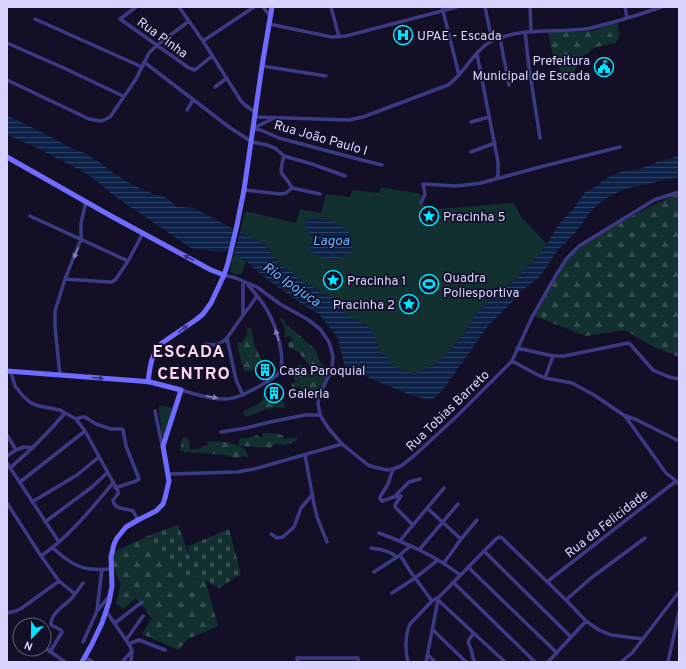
<svg xmlns="http://www.w3.org/2000/svg" width="686" height="669" viewBox="0 0 686 669" font-family="Overpass,sans-serif">
<style>
.forest{fill:url(#forest-firs)}
.cemetery{fill:url(#cemetery-stones)}
.park{fill:#12302f}
.water{fill:url(#water-rules)}
.lines{fill:none;stroke-linecap:round;stroke-linejoin:round}
.street{stroke:#3d3a85;stroke-width:3.5}
.secondary{stroke:#6f6bff;stroke-width:5}
.oneway{fill:#837fbc}
.oneway2{fill:#38347d}
.labels{text-anchor:middle;stroke-width:3.5;stroke-linejoin:round;paint-order:stroke}
.poi-label{font-size:13px;fill:#d9d4ff;stroke:#130f26;text-anchor:start}
.street-label{font-size:13px;fill:#d9d4ff;stroke:#130f26}
.water-label{font-size:14px;font-style:italic;fill:#62b6ff;stroke:#130f26}
.district-label{font-size:17px;font-weight:bold;letter-spacing:1px;fill:#ffd6f0;stroke:#130f26}
</style>
<defs>
<pattern id="forest-firs" width="22" height="20" patternUnits="userSpaceOnUse"><rect width="22" height="20" fill="#12302f"/><path d="M5 1l3.5 6h-7zM16 11l3.5 6h-7z" fill="#344d4e"/></pattern>
<pattern id="cemetery-stones" width="16" height="16" patternUnits="userSpaceOnUse"><rect width="16" height="16" fill="#12302f"/><path d="M2 7V4a2 2 0 0 1 4 0v3zM10 15v-3a2 2 0 0 1 4 0v3z" fill="#344d4e"/></pattern>
<pattern id="water-rules" width="6" height="5" patternUnits="userSpaceOnUse"><rect width="6" height="5" fill="#0c2248"/><path d="M0 2.5h6" fill="none" stroke="#2f4163"/></pattern>
</defs>
<rect width="100%" height="100%" fill="#130f26"/>
<!-- forest -->
<path class="forest" d="M617 22 620 34 616 43 596 47 583 56 569 82C554 63 552 55 548 31L574 32 593 31Z
M675 195H679V357L650 345 625 330 586 336 534 316 564 263 581 244 645 209Z
M279 317 284 320 285 324C293 329 300 336 307 342 309 345 312 346 314 348 317 352 317 356 319 360 320 363 323 365 325 367L323 373 328 375 317 394 313 395 310 394 306 398 300 387 294 389 291 384 296 381 289 371 301 364 308 374 313 372 299 352 289 348 288 343 292 341 291 336 285 337C286 329 283 323 279 317Z
M247 328H251L254 343 259 355 263 362 251 371H244L237 345 238 342 242 343 247 334Z
M263 399H268L273 404 284 402 285 408 278 407 263 410 246 417 243 412 251 407 257 405Z
M262 433C269 433 278 433 284 436V439L298 437 296 441 285 445 275 444 271 448 239 446 245 449 249 458 242 456C236 459 232 458 226 455L189 452 185 453 184 451H181L180 449 183 437 188 438 190 446V450L200 448 208 445 207 441 228 442 238 446 240 438H250L257 435 260 437H263Z
M150 535 158 549 204 575 218 626 188 639 178 650 142 634 152 618 145 609 136 598 123 609 116 603 121 584 110 563 114 552Z"/>
<!-- cemetery -->
<path class="cemetery" d="M178 525 193 565 188 546 229 529 241 574 219 588 197 576 183 578 158 549 150 535Z"/>
<!-- park -->
<path class="park" d="M381 187 421 194 420 204 438 209 514 203 521 217 547 244 527 268 502 292 490 300 476 315 463 335 440 361 423 370 415 373 404 371 391 365 389 363 387 355 384 356 381 354 373 333 360 321 350 317 345 314 338 303 333 298 305 283 295 274 277 262 268 248 263 243 240 232 245 211 296 223 300 209 321 213 326 194 350 197 352 190 379 193Z
M234 254 246 261 241 275 238 273 237 275 234 274 230 271 232 259Z
M159 405 173 408 164 436H163L162 435 159 412Z"/>
<!-- water -->
<path class="water" d="M7 115 55 139 71 148 85 153 102 164 113 173 133 185 151 193 165 197 178 207 194 208 218 221 234 229 228 251 217 252 191 248 113 195 97 181 84 172 33 146 7 135Z
M679 156V177L624 189 605 199 592 210 575 233 558 250 539 278 521 291 518 296 488 326 445 387 439 394 432 400 413 396 384 384 363 375 344 365 338 338 319 314 303 305 288 294 269 281 246 261 234 254 240 232 263 243 268 248 277 262 295 274 305 283 333 298 338 303 345 314 350 317 360 321 367 326 373 333 381 354 384 356 387 355 389 357V362L391 365 404 371 415 373 423 370 440 361 463 335 476 315 490 300 502 292 527 268 547 244 557 227 566 216 574 208 585 192 595 187 604 180 617 173 625 171 640 169 657 162Z
M310 218C332 219 352 223 353 249 351 251 350 253 348 254 343 259 329 260 322 258 318 257 314 254 310 251V244L312 240 313 236 306 229 305 225Z"/>
<g class="lines">
<!-- street -->
<path class="street" d="M136 7 120 19 189 68 195 70 212 56
M179 7 203 41 241 101 245 105 256 113
M263 7 270 16
M331 7 339 37
M442 7 459 75
M485 7 492 41
M530 7 531 31
M625 7 627 18
M35 19 142 67
M269 24 332 37 346 36 457 7
M525 32 529 67 540 138
M500 38 509 85
M203 41 254 7
M7 43 66 69 123 96
M477 54 498 162V175L496 179
M144 62 229 127 252 142 267 145 275 148 284 156
M262 66 326 76
M7 80 89 119 101 121 106 119 110 117 136 79 149 53 156 46 189 21
M215 87 227 78
M187 110 193 100
M255 117 349 120 363 117 448 85C464 74 475 49 492 41 522 27 554 33 585 29 597 27 609 23 621 20 634 16 648 12 661 7
M471 122 489 117
M254 128 272 119
M254 129 261 130 279 138 362 160 382 165
M471 152 495 143
M284 156 312 164 345 176
M284 156C277 180 284 171 292 188
M244 190 280 194 286 193 292 188 320 194
M421 203 425 194 423 184 457 186 481 183 540 167 620 147
M30 216 128 261
M224 275 236 278 257 287 280 304 307 319 320 329 329 342 333 356 332 368 330 374 320 393 318 403 320 415 329 429 342 444 368 465 374 467 387 470 393 469 401 466 415 455 457 416 512 361 532 317 556 275 567 258 579 246 654 200 679 192
M65 279 109 282H112L116 279 128 261 143 233
M243 315 250 306 257 296
M227 338 236 380 243 395
M205 344 216 345 222 342 227 338 243 315V281
M517 348 553 356H564L628 343 630 344 653 370 669 377 679 379
M512 361 538 375 545 378 572 383 594 395 625 416 666 473 676 481 679 484
M11 372 15 386 23 396 31 403 39 406 60 410 76 419 85 431 118 491V494L113 500C114 510 125 508 133 511L138 520
M60 375 55 327V311L65 279 81 239V223L86 202
M545 378 553 356
M181 390C195 394 209 399 224 399 236 399 247 393 258 387 263 384 275 378 278 374 288 361 275 324 268 312 263 302 255 293 248 285
M155 411 162 445
M626 416 637 420 679 441
M76 419 82 417H85L96 424 111 429H122L123 430 126 446 139 479 136 481 115 488
M221 432 246 428 270 422 305 415H320
M7 435 16 450 24 447 33 448
M305 455 314 504 317 517 327 542
M7 456 16 450
M7 463 59 542
M10 468C30 451 48 433 65 413
M393 469 388 484 380 497V499L382 501 394 497 409 482 420 479
M168 474 237 472 254 469 342 444
M20 482 85 431
M394 497 401 496 395 505V507L413 525
M32 502 77 475 99 457
M7 503 41 556 59 581 75 594
M427 508 461 539
M45 522 92 487 107 473
M379 533C408 544 436 556 460 575
M271 534 277 538 283 537 285 535 294 527 301 508 312 495
M400 541 407 532 444 488
M53 548C64 558 76 568 91 569 98 570 104 569 111 569
M371 548C380 549 390 551 397 557
M419 550 458 504
M484 551 571 637
M400 555 410 571 432 601
M41 556C68 538 92 508 113 483
M444 563 461 539 477 520
M468 567 557 653
M374 572 400 555 410 546
M548 581 676 481
M453 582 535 662
M392 593 415 578 438 560
M438 600 505 662
M566 600 591 578 645 538
M97 610 102 569
M106 611 130 646 132 651 131 662
M7 613 16 611 22 608 59 581
M115 623 142 602
M433 630 466 662
M474 633 470 638 468 642 471 649 473 658 475 662
M126 640 143 616
M83 642 97 611 110 595
M128 644 139 640 165 650
M44 647 65 662
M50 652 62 632 61 630 51 625C50 614 64 606 71 599 75 594 79 589 83 583
M428 655 435 662
M85 657 93 662
M122 662 132 651
M298 662 297 658H358V662
M408 662C405 651 405 635 410 624L432 601 439 597 496 539 499 537 502 538 566 600 586 621 599 630 604 632 611 635 643 639
M426 662 438 600
M548 662 586 621
M621 662 632 653 679 592
M668 662 679 612"/>
<!-- secondary -->
<path class="secondary" d="M7 157 111 216 211 270 224 275
M7 371 140 381 150 382 181 390 163 446 169 481 165 498 163 504 156 511 138 520 126 527 117 538 114 544 111 557 112 586 109 602 102 623 92 644 82 662
M148 382C150 366 151 355 162 343L197 319 203 314 211 303 224 275 228 263 237 225 244 190 262 66 272 7"/>
</g>
<!-- one-way arrows -->
<defs><path id="oneway-solid" d="M-6-.8H1V-3.2L6.5 0L1 3.2V.8H-6Z"/></defs>
<g class="oneway">
<use href="#oneway-solid" transform="translate(76 253) rotate(113)"/>
<use href="#oneway-solid" transform="translate(277 335) rotate(-108)"/>
<use href="#oneway-solid" transform="translate(212 397) rotate(11)"/>
</g>
<g class="oneway2">
<use href="#oneway-solid" transform="translate(189 258) rotate(-152)"/>
<use href="#oneway-solid" transform="translate(183 329) rotate(-35)"/>
<use href="#oneway-solid" transform="translate(98 378) rotate(4)"/>
</g>
<!-- icons -->
<defs>
<g id="hospital-ring" transform="scale(1)"><circle r="9.5" fill="#130f26" stroke="#00e5ff" stroke-width="1.5"/><path d="M-5-5h3v3.5h4V-5h3V5h-3V1.5h-4V5h-3Z" fill="#00e5ff"/></g>
<g id="civic-ring" transform="scale(1)"><circle r="9.5" fill="#130f26" stroke="#00e5ff" stroke-width="1.5"/><path d="M-.6-6.5H3V-4.5H.6V-3L4-1V1h2V6H-6V1h2V-1L-.6-3ZM-1.2 2.5V6h2.4V2.5Z" fill="#00e5ff"/></g>
<g id="sight-ring" transform="scale(1)"><circle r="9.5" fill="#130f26" stroke="#00e5ff" stroke-width="1.5"/><path d="M0-6L1.8-2.2L6-1.7L2.9 1.2L3.7 5.4L0 3.3L-3.7 5.4L-2.9 1.2L-6-1.7L-1.8-2.2Z" fill="#00e5ff"/></g>
<g id="stadium-ring" transform="scale(1)"><circle r="9.5" fill="#130f26" stroke="#00e5ff" stroke-width="1.5"/><path d="M0-5a6.5 5 0 1 0 0 10a6.5 5 0 1 0 0-10ZM-3.5-1.8h7v3.6h-7Z" fill="#00e5ff"/></g>
<g id="building-ring" transform="scale(1)"><circle r="9.5" fill="#130f26" stroke="#00e5ff" stroke-width="1.5"/><path d="M-4-6H4V6H1V3H-1V6H-4ZM-2.5-4.3h1.7v1.8h-1.7ZM.8-4.3h1.7v1.8H.8ZM-2.5-1h1.7V.8h-1.7ZM.8-1h1.7V.8H.8Z" fill="#00e5ff"/></g>
</defs>
<g fill-rule="evenodd">
<use href="#hospital-ring" x="403" y="35"/>
<use href="#civic-ring" x="604" y="67"/>
<use href="#sight-ring" x="429" y="216"/>
<use href="#sight-ring" x="333" y="280"/>
<use href="#stadium-ring" x="429" y="284"/>
<use href="#sight-ring" x="409" y="304"/>
<use href="#building-ring" x="265" y="370"/>
<use href="#building-ring" x="274" y="393"/>
</g>
<g class="labels">
<!-- poi labels -->
<g class="poi-label">
<text x="417" y="40">UPAE - Escada</text>
<text x="590" y="65" text-anchor="end">Prefeitura<tspan x="590" dy="15">Municipal de Escada</tspan></text>
<text x="443" y="221">Pracinha 5</text>
<text x="443" y="282">Quadra<tspan x="443" dy="15">Poliesportiva</tspan></text>
<text x="347" y="285">Pracinha 1</text>
<text x="395" y="309" text-anchor="end">Pracinha 2</text>
<text x="279" y="375">Casa Paroquial</text>
<text x="288" y="398">Galeria</text>
</g>
<!-- street labels -->
<g class="street-label">
<text transform="translate(163 37) rotate(36)" y="5">Rua Pinha</text>
<text transform="translate(321 137) rotate(16)" y="5">Rua João Paulo I</text>
<text transform="translate(447 410) rotate(-44)" y="5">Rua Tobias Barreto</text>
<text transform="translate(606 523) rotate(-38)" y="5">Rua da Felicidade</text>
</g>
<!-- water labels -->
<g class="water-label">
<text x="331" y="245">Lagoa</text>
<text transform="translate(292 284) rotate(35)" y="5">Rio Ipojuca</text>
</g>
<!-- district labels -->
<g class="district-label">
<text x="189" y="357">ESCADA</text>
<text x="194" y="379">CENTRO</text>
</g>
</g>
<!-- border -->
<rect width="686" height="669" fill="none" stroke="#d9d4ff" stroke-width="16"/>
<!-- north arrow -->
<g transform="translate(32 637) rotate(202)"><circle r="19" fill="#130f26" stroke="#625e7d"/>
<path d="M0-3L7 15L0 10L-7 15Z" fill="#00e5ff"/>
<text y="-6" font-size="11" font-weight="bold" text-anchor="middle" fill="#d9d4ff">N</text>
</g>
</svg>
